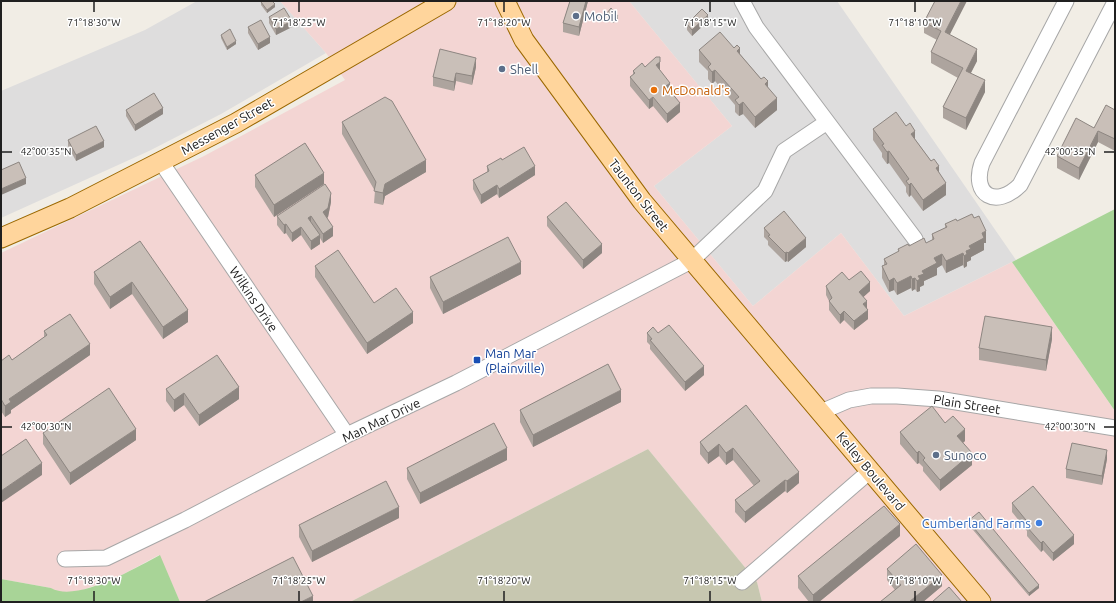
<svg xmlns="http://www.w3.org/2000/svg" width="1116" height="603" viewBox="0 0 1116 603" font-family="Ubuntu,sans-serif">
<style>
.residential{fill:#dedddd}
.commercial{fill:#f3d5d3}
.construction{fill:#c7c7b0}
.forest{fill:#a8d497}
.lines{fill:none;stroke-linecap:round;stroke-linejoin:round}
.minor-casing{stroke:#a7a7a7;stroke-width:17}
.major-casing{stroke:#9b6800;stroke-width:21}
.minor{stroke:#fff;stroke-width:15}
.major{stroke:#ffd59c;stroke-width:19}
.wall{fill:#ada49e}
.shaded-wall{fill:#8d8681}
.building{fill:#c9bfb8;stroke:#8d8681}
.ticks{fill:none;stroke:#202020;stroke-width:1.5}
.service-dot{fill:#5c6f8a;stroke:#fff;stroke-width:1.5}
.food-dot{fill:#e8710a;stroke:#fff;stroke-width:1.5}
.transit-dot{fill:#1a4fb4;stroke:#fff;stroke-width:1.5}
.shop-dot{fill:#3f7fe0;stroke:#fff;stroke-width:1.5}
.labels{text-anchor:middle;stroke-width:3;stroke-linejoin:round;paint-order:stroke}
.service-label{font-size:13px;fill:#4e5e75;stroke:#fff;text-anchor:start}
.food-label{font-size:13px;fill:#c56008;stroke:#fff;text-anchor:start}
.street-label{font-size:13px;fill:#202020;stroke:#fff}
.transit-label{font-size:13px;fill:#164399;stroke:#fff;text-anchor:start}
.shop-label{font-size:13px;fill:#366cbe;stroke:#fff;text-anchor:end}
.ticks-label{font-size:10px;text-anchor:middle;fill:#202020;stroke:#fff;stroke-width:3;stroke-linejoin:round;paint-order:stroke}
</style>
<rect width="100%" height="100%" fill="#f1ede5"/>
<!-- residential -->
<path class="residential" d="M197 1H280L326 53 221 114 149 151 1 218V91L145 30Z
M629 1H837L1016 260 904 316 841 233 753 306 654 186 732 126Z"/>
<!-- commercial -->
<path class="commercial" d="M280 1H629L732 126 654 186 753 306 841 233 904 316 1012 262 1115 411V602H762L757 582 648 449 350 602H180L159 555 118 577 74 593 57 592 51 588 1 579V253L204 156 345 80 326 53Z"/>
<!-- construction -->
<path class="construction" d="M648 449 757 582 762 602H350Z"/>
<!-- forest -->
<path class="forest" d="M1115 209V411L1012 262Z
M160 555 180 602H1V579L51 588C77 603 135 568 160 555Z"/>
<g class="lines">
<!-- minor casing -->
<g class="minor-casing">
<path id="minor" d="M742 1 756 27 915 239
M1066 1 982 163C971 195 996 209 1020 185L1115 2
M161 162 347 435
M821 412 849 400 871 396H897L938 399 1115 428
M65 559 106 558 185 520 347 435 456 383 691 261 765 191 784 151 827 122
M742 582 870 471"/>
</g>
<!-- major casing -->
<g class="major-casing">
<path id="major" d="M505 1 524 40 642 201 981 602
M1 238 70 208 236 123 446 1"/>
</g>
<!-- minor -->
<use href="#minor" class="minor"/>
<!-- major -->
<use href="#major" class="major"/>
</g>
<!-- wall -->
<path class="wall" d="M570 1H588L579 36 563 32V23Z
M261 2 275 7 267 13 261 5Z
M607 13 618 19 613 23 607 16Z
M269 17 292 27 276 35 269 23Z
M708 21 692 36 687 30V24Z
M924 22 949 34 977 61 971 73 985 92 966 130 943 118V107L958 78 931 63V52L937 40 924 33Z
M248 27 270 43 258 50 248 33Z
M221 35 236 44 227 50 221 38Z
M699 50 740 54 768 87 777 110 755 128 743 114 739 116 735 112V105L715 81 712 84 708 79V71L699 62Z
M660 66V70L680 112 667 123 653 106 649 109 630 86V77L633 75V71L645 67Z
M476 67 472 85 456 81 454 91 433 86V77Z
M126 110 163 114 135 131 126 116Z
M1115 110V151L1098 142 1079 180 1057 168V156L1094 128Z
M342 122 426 172 385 196 383 205 374 203 375 191 342 134Z
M873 129 915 139 939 172 946 195 923 211 911 195 909 197 906 192V187L889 163 887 164 882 157V153L873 140Z
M68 140 104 147 76 161 68 146Z
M502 160 535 175 499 198 497 194 481 204 473 189V180L487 172V166Z
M255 175 324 184 274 217 255 187Z
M331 202 328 217 327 218 333 236 323 243 320 238V244L311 250 301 235 292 242 286 233 284 234 277 225V216Z
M547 217 602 253 583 269 547 226Z
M957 221 986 243H984V250L971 257V260L967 262V266L964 268 963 265 946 273 942 265 937 268V275L924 281V285L920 287V291L917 292 915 289 912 291 911 288 897 295 894 290 889 292 882 278V266L884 265V259L898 252V249L909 246 926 243 932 240V234L945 228V224Z
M764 228 806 247 788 262 787 261 785 262 768 245V241L764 237Z
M140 241 188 322 163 339 132 294 110 309 94 284V272Z
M315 266 374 303 413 323 367 354 315 277Z
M521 274 443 314 430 288V277Z
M849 280 870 291 863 297 867 309 868 319 854 330 844 320 840 324 829 310V301L826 295V286Z
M44 331 90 355 11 410V413L5 417 1 411V361L12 360 44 337Z
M647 333H658L704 375 685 391 650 349V345L647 342Z
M1052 339 1046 371 979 360V348Z
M166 389 239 399 199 426 184 405 174 412 166 401Z
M621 402 533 447 520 422V410Z
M746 405 799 483 787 493 785 491 745 523 735 512V500L754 486 733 460 726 465 719 456 708 464 700 454V442Z
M945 423 965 441 963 443 972 465 940 491 923 471V467L919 463 917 464 900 444V432Z
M43 433 136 440 70 485 43 444Z
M1107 459 1102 485 1066 478V469Z
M507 460 420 504 407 479V468Z
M1012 503 1074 544 1053 561 1043 550 1041 552 1027 536V531L1012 512Z
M399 518 312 562 299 537V525Z
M968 521 1039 588 1029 596 968 524Z
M900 536 819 602H809L798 588V576Z
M887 569 942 586 923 602H880L895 590 887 580Z"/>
<!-- shaded-wall -->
<path class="shaded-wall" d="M586 1H588L579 36V27Z
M961 1H967L945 44V32Z
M275 4V7L267 13V10Z
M708 15V21L692 36V30Z
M618 16V19L613 23V20Z
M292 21V27L276 35V29Z
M270 37V43L258 50V44Z
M236 41V44L227 50V47Z
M740 48V60L737 51Z
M977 49V61L966 82V71Z
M660 57V71L656 65Z
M476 58V67L472 85V76Z
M715 70V81L712 84V72Z
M456 73V81L454 91V82Z
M985 80V92L966 130V118Z
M768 81V93L765 84Z
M670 83V92L666 86Z
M653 97V106L649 109V100Z
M777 98V110L755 128V117Z
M743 102V114L739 116V105Z
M680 103V112L667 123V114Z
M163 108V114L135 131V125Z
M915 131V142L911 134Z
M1098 131V142L1079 180V168Z
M104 141V147L76 161V155Z
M889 151V163L887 164V152Z
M426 160V172L385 196 383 205V193L385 184Z
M535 166V175L499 198V189Z
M939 166V177L936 168Z
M324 173V184L274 217V205Z
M26 178V184L1 195V189Z
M911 183V195L909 197V185Z
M946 183V195L923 211V200Z
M497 185V194L481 204V195Z
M331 193V202L328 217 323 221V212Z
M311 216V225L308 218Z
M286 224V233L284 234V225Z
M301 227V235L292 242V233Z
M333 227V236L323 243V234Z
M986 231V243H984V250L971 257V260L967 262V266L964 268V256L966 251 969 246 982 233Z
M320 235V244L311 250V241Z
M806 238V247L788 262V253Z
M602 244V253L583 269V260Z
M787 252V261L785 262V253Z
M963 253V265L946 273V261Z
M942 254V265L937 268V275L924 281V285L920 287V291L917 292V281L918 276 922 271 934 258Z
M521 262V274L443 314V302Z
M911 276V288L897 295V283Z
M894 278V290L889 292V281Z
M915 278V289L912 291V279Z
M132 282V294L110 309V297Z
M870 282V291L859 301V292Z
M867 301V310L863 304Z
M188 310V322L163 339V327Z
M868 310V319L854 330V321Z
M844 311V320L840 324V315Z
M413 312V323L367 354V343Z
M1052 327V339L1046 371V360Z
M90 344V355L11 410V413L5 417V406L9 399Z
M704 366V375L685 391V382Z
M239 387V399L199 426V415Z
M621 390V402L533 447V435Z
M184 393V405L174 412V400Z
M136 429V440L70 485V473Z
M965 429V441L957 447V436Z
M719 444V456L708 464V453Z
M507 448V460L420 504V493Z
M733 448V460L726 465V453Z
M1107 450V459L1102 485V476Z
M919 451V463L917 464V453Z
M972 453V465L940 491V480Z
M42 463V475L1 503V491Z
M799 472V483L787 493V481Z
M785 480V491L745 523V512Z
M399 507V518L312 562V551Z
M900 524V536L819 602H813V595Z
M1074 535V544L1053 561V553Z
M1043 541V550L1041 552V543Z
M942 575V586L923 602H909Z
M1039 585V588L1029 596V593Z
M313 596V602H301Z"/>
<!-- building -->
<path class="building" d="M262 1H272L275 4 267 10 261 2Z
M570 1H586L579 27 563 23Z
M935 1H961L945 32 977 49 966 71 985 80 966 118 943 107 963 68 931 52 941 31 924 22Z
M284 8 292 21 276 29 269 17Z
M611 8 618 16 613 20 607 13Z
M702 9 708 15 692 30 687 24Z
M261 20 270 37 258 44 248 27Z
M230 29 236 41 227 47 221 35Z
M720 32 734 48 737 45 740 48 737 51 761 79 764 77 768 81 765 84 777 98 755 117 743 102 739 105 735 100 739 97 715 70 712 72 708 67 711 64 699 50Z
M440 49 476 58 472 76 456 73 454 82 433 77Z
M656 57H660V62L656 65 670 83 666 86 680 103 667 114 653 97 649 100 630 77 635 73 633 71 642 63 645 67Z
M154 93 163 108 135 125 126 110Z
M385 97 392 101 426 160 385 184 383 193 374 191 376 182 342 122Z
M1106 105 1115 110V139L1098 131 1079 168 1057 156 1076 118 1094 128Z
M896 112 906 126 910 123 915 131 911 134 931 161 934 159 939 166 936 168 946 183 923 200 911 183 909 185 906 181 909 179 889 151 887 152 882 145 884 144 873 129Z
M96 126 104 141 76 155 68 140Z
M305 143 324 173 274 205 255 175Z
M524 147 535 166 499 189 497 185 481 195 473 180 489 171 487 166 501 158 502 160Z
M19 162 26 178 1 189V170Z
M325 184 331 193 328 208 323 212 333 227 323 234 311 216 308 218 320 235 311 241 301 227 292 233 286 224 284 225 277 216Z
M566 202 602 244 583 260 547 217Z
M784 211 806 238 788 253 787 252 785 253 768 236 770 235 764 228Z
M972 214 974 218 979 216 986 231 982 233 984 238 969 246 971 249 966 251 967 254 964 256 963 253 946 261 942 254 934 258 937 263 922 271 924 274 918 276 920 279 917 281 915 278 912 279 911 276 897 283 894 278 889 281 882 266 887 264 884 259 899 251 898 249 908 244 909 246 924 238 926 243 934 239 932 234 947 227 945 224 956 219 957 221Z
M508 237 521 262 443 302 430 277Z
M140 241 188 310 163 327 132 282 110 297 94 272Z
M338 250 374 303 396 288 413 312 367 343 315 266Z
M861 271 870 282 859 292 867 301 863 304 868 310 854 321 844 311 840 315 829 301 832 298 826 286 842 272 849 280Z
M70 314 90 344 9 399 11 402 5 406 1 399V361L9 355 12 360 47 335 44 331Z
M985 316 1052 327 1046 360 979 348Z
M669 325 704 366 685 382 650 340 652 339 647 333 653 327 658 333Z
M217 355 239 387 199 415 184 393 174 400 166 389Z
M608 364 621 390 533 435 520 410Z
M109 388 136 429 70 473 43 433Z
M746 405 799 472 787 481 785 480 745 512 735 500 760 481 733 448 726 453 719 444 708 453 700 442Z
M932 406 945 423 953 416 965 429 957 436 972 453 940 480 923 460 925 458 919 451 917 453 900 432Z
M494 423 507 448 420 493 407 468Z
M26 439 42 463 1 491V456Z
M1072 443 1107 450 1102 476 1066 469Z
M386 481 399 507 312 551 299 525Z
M1033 486 1074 535 1053 553 1043 541 1041 543 1027 527 1030 525 1012 503Z
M884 506 900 524 813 595 798 576Z
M979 512 1039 585 1029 593 968 521Z
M916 544 942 575 909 602H880L901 585 887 569Z
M293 557 313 596 301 602H204Z
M949 587 962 602H932Z"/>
<!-- ticks -->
<path class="ticks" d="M94 2V12M299 2V12M504 2V12M710 2V12M915 2V12M2 152H12M1104 152H1114M2 427H12M1104 427H1114M94 591V601M299 591V601M504 591V601M710 591V601M915 591V601"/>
<!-- markers -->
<g class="service-dot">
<circle cx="576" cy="16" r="4"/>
<circle cx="502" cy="69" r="4"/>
<circle cx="936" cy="455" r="4"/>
</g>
<circle class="food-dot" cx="654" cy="90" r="4"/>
<rect class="transit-dot" x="473" y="356" width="8" height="8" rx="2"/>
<circle class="shop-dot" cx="1039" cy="523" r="4"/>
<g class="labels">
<!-- service labels -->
<g class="service-label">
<text x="584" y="21">Mobil</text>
<text x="510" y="74">Shell</text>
<text x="944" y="460">Sunoco</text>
</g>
<!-- food labels -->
<g class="food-label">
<text x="662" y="95">McDonald's</text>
</g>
<!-- street labels -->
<g class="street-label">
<text transform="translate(227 126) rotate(-29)" y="5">Messenger Street</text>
<text transform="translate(639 195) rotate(52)" y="5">Taunton Street</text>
<text transform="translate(254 299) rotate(56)" y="5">Wilkins Drive</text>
<text transform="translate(967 404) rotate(9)" y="5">Plain Street</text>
<text transform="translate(381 420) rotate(-26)" y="5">Man Mar Drive</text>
<text transform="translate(871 471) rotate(50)" y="5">Kelley Boulevard</text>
</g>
<!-- transit labels -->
<g class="transit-label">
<text x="485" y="358">Man Mar<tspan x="485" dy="15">(Plainville)</tspan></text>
</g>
<!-- shop labels -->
<g class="shop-label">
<text x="1031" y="528">Cumberland Farms</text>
</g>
</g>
<g class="ticks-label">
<text x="94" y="26">71°18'30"W</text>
<text x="299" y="26">71°18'25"W</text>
<text x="504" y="26">71°18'20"W</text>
<text x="710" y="26">71°18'15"W</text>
<text x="915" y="26">71°18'10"W</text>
<text x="46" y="155">42°00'35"N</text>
<text x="1070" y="155">42°00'35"N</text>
<text x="46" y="430">42°00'30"N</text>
<text x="1070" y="430">42°00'30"N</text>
<text x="94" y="584">71°18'30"W</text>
<text x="299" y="584">71°18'25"W</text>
<text x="504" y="584">71°18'20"W</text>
<text x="710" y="584">71°18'15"W</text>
<text x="915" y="584">71°18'10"W</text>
</g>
<!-- border -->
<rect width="1116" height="603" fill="none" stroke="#202020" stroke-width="4"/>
</svg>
